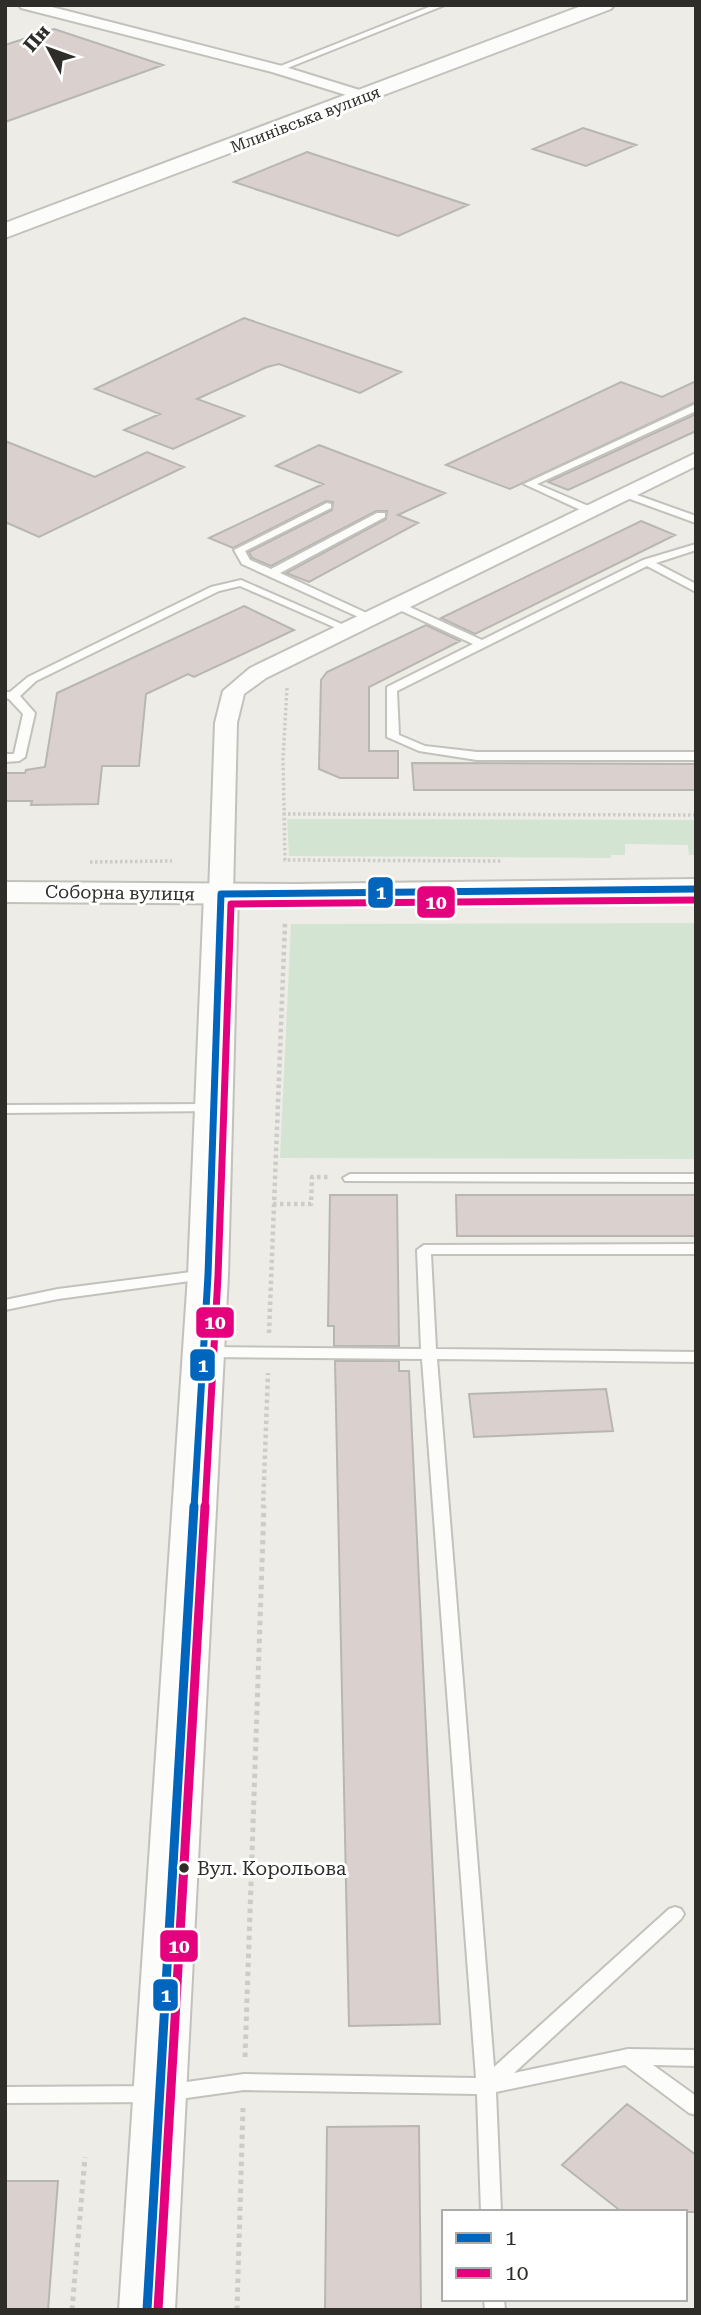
<svg xmlns="http://www.w3.org/2000/svg" width="701" height="2315" viewBox="0 0 701 2315" font-family="'Roboto Serif',serif">
<style>
.green{fill:#d4e4d3}
.building{fill:#dad1ce;stroke:#b8b6b3;stroke-width:2}
.lines{fill:none;stroke-linecap:round;stroke-linejoin:round}
.lane-casing{stroke:#c2c1bc;stroke-width:4}
.street-casing{stroke:#c2c1bc;stroke-width:4}
.secondary-casing{stroke:#c2c1bc;stroke-width:4}
.primary-casing{stroke:#c2c1bc;stroke-width:4}
.path-far2{stroke:#cdccca;stroke-width:3.5;stroke-dasharray:2.5 2.5;stroke-linecap:butt}
.path-far1{stroke:#cdccca;stroke-width:4.5;stroke-dasharray:3.5 3.5;stroke-linecap:butt}
.path{stroke:#cdccca;stroke-width:5;stroke-dasharray:4.5 4.5;stroke-linecap:butt}
.lane{fill:#fcfcfb;fill-rule:evenodd}
.street{fill:#fcfcfb;fill-rule:evenodd}
.secondary{fill:#fcfcfb;fill-rule:evenodd}
.primary{fill:#fcfcfb;fill-rule:evenodd}
.bus-1-far1-casing{stroke:#fff;stroke-width:12}
.bus-1-casing{stroke:#fff;stroke-width:14}
.bus-2-far1-casing{stroke:#fff;stroke-width:12}
.bus-2-casing{stroke:#fff;stroke-width:14}
.bus-1-far1{stroke:#0065bd;stroke-width:7}
.bus-1{stroke:#0065bd;stroke-width:9}
.bus-2-far1{stroke:#e5007d;stroke-width:7}
.bus-2{stroke:#e5007d;stroke-width:9}
.bus-dot{fill:#2e2d29;stroke:#fff;stroke-width:2.5}
.labels{text-anchor:middle;stroke-width:6;stroke-linejoin:round;paint-order:stroke}
.far-street-label{font-size:16px;fill:#2e2d29;stroke:#fff}
.street-label{font-size:18px;fill:#2e2d29;stroke:#fff}
.near-bus-label{font-size:19px;fill:#2e2d29;stroke:#fff;text-anchor:start}
.line-badge{stroke:#fff;stroke-width:2.5}
.badge-label{font-size:19px;text-anchor:middle;font-weight:bold;fill:#fff}
</style>
<rect width="100%" height="100%" fill="#edece6"/>
<!-- green -->
<path class="green" d="M287 819 696 820V855H689L688 845 625 844V855H611V858L289 856Z
M696 923V1159L280 1158 291 924Z"/>
<!-- building -->
<path class="building" d="M54 29 163 65 5 122V45Z
M583 128 636 145 586 166 533 149Z
M307 152 468 205 398 236 234 182Z
M244 318 401 372 360 393 279 364 267 367 197 399 244 416 173 449 124 430 160 414 95 389Z
M696 381V402L510 489 446 465 621 382 662 397Z
M696 414V431L568 490 548 482Z
M5 441 95 477 147 452 184 467 39 537 5 522Z
M319 445 445 493 398 515 418 523 309 582 286 573 386 519 387 511H376L271 566 252 558 249 552 332 510 333 502 326 501 233 548 209 538 323 484 276 466Z
M641 521 675 535 475 634 441 618Z
M244 606 294 630 194 677 188 674 146 694 139 766H102L98 804 31 805 32 801H5V773H25L26 770 45 767 57 693Z
M426 625 460 641 369 687V751H398V778H340L319 769 321 680 327 672Z
M412 763 696 764V790H414Z
M330 1195H397L399 1346H334V1326H328Z
M456 1195H696V1236H457Z
M335 1361H399V1371H409L440 2024 349 2026Z
M606 1389 613 1431 474 1437 469 1394Z
M627 2104 696 2155V2212H622L562 2165Z
M419 2126 421 2310H325L327 2127Z
M5 2181H58L48 2310H5Z"/>
<g class="lines">
<!-- lane casing -->
<g class="lane-casing">
<path id="lane" d="M434 5H445L280 71 273 69Z
M696 404V411L537 484 593 508V512H585L524 484Z
M623 490 696 516V523L619 495V491Z
M327 503 331 504V508L245 551 250 560 271 569 377 513H385V517L280 573 373 616V620H365L242 564 234 550Z
M696 544V550L656 563 696 584V592L647 566 397 691 399 735 425 746 477 752H696V760H477L419 751 387 737V687L473 644 393 607V603H401L482 640 643 560Z
M241 580 353 629 351 631H343L240 586 219 591 36 681 20 696 35 713 25 757 19 761 5 762V754H14L23 714 9 699 5 698V692H10L28 677 211 587Z
M212 1104 219 1108 217 1111 5 1113V1105Z
M350 1174H696V1182L345 1181 343 1178Z
M696 1244V1254H431L436 1349 696 1352V1362L437 1359 494 2067 669 1909 675 1907 681 1909 684 1914 681 1919 514 2073 628 2049 696 2050V2066L653 2065 696 2096V2115L689 2113 625 2065 496 2092 501 2212H481L477 2094 244 2090 158 2102 5 2103V2087L158 2086 244 2074 476 2078 422 1359 206 1357 198 1352 206 1347 421 1349 417 1250 424 1245Z
M207 1270 214 1275 212 1278 58 1299 5 1310V1300L58 1289Z
M484 2299H504L505 2310H485Z"/>
</g>
<!-- street casing -->
<g class="street-casing">
<path id="street" d="M19 5H44L282 66 369 93 372 96 364 101 359 99 272 72 21 8Z
M696 453V466L266 678 244 694 237 723 233 894 229 899H213L209 894 215 723 223 691 250 668Z"/>
</g>
<!-- secondary casing -->
<g class="secondary-casing">
<path id="secondary" d="M584 5H614L611 9 5 238V223Z
M221 884 233 887 238 894 228 1275 175 2310H119L188 1275 204 894 209 887Z"/>
</g>
<!-- primary casing -->
<g class="primary-casing">
<path id="primary" d="M696 879V899L296 904 5 902V882L296 884Z"/>
</g>
<!-- path-far2 -->
<path class="path-far2" d="M287 688 283 758 285 860 502 861
M283 814 696 815
M90 862 172 861"/>
<!-- path-far1 -->
<path class="path-far1" d="M273 1204H311L312 1177H328
M269 1333 285 923
M263 1508 268 1373"/>
<!-- path -->
<path class="path" d="M245 2057 264 1506
M72 2310 85 2157
M237 2310 243 2108"/>
<!-- lane -->
<use href="#lane" class="lane"/>
<!-- street -->
<use href="#street" class="street"/>
<!-- secondary -->
<use href="#secondary" class="secondary"/>
<!-- primary -->
<use href="#primary" class="primary"/>
<!-- bus-1-far1 casing -->
<g class="bus-1-far1-casing">
<path id="bus-1-far1" d="M194 1508 208 1275 221 894 696 889"/>
</g>
<!-- bus-1 casing -->
<g class="bus-1-casing">
<path id="bus-1" d="M147 2310 194 1506"/>
</g>
<!-- bus-2-far1 casing -->
<g class="bus-2-far1-casing">
<path id="bus-2-far1" d="M205 1508 218 1276 231 904 696 900"/>
</g>
<!-- bus-2 casing -->
<g class="bus-2-casing">
<path id="bus-2" d="M158 2310 205 1506"/>
</g>
<!-- bus-1-far1 -->
<use href="#bus-1-far1" class="bus-1-far1"/>
<!-- bus-1 -->
<use href="#bus-1" class="bus-1"/>
<!-- bus-2-far1 -->
<use href="#bus-2-far1" class="bus-2-far1"/>
<!-- bus-2 -->
<use href="#bus-2" class="bus-2"/>
</g>
<!-- markers -->
<circle class="bus-dot" cx="184" cy="1868" r="6"/>
<g class="labels">
<!-- far-street labels -->
<g class="far-street-label">
<text transform="translate(305 119) rotate(-21)" y="6">Млинівська вулиця</text>
</g>
<!-- street labels -->
<g class="street-label">
<text transform="translate(120 893) rotate(1)" y="6">Соборна вулиця</text>
</g>
<!-- near-bus labels -->
<g class="near-bus-label">
<text x="197" y="1875">Вул. Корольова</text>
</g>
</g>
<g class="line-badge">
<rect x="367" y="876" width="27" height="33" rx="7" fill="#0065bd"/>
<rect x="416" y="885" width="40" height="34" rx="7" fill="#e5007d"/>
<rect x="195" y="1306" width="40" height="33" rx="7" fill="#e5007d"/>
<rect x="189" y="1348" width="27" height="34" rx="7" fill="#0065bd"/>
<rect x="159" y="1929" width="40" height="34" rx="7" fill="#e5007d"/>
<rect x="152" y="1978" width="27" height="34" rx="7" fill="#0065bd"/>
</g>
<g class="badge-label">
<text x="381" y="899">1</text>
<text x="436" y="909">10</text>
<text x="215" y="1329">10</text>
<text x="203" y="1372">1</text>
<text x="179" y="1953">10</text>
<text x="166" y="2002">1</text>
</g>
<!-- border -->
<rect width="701" height="2315" fill="none" stroke="#2e2d29" stroke-width="14"/>
<!-- legend -->
<rect x="442" y="2210" width="245" height="91" fill="#ffffff" stroke="#ababa9" stroke-width="2"/>
<rect x="456" y="2233" width="35" height="10" fill="#0065bd" stroke="#ababa9" stroke-width="2"/>
<text x="505" y="2245" font-size="21" fill="#2e2d29">1</text>
<rect x="456" y="2268" width="35" height="10" fill="#e5007d" stroke="#ababa9" stroke-width="2"/>
<text x="505" y="2280" font-size="21" fill="#2e2d29">10</text>
<!-- north arrow -->
<g transform="translate(49 49) rotate(311)" stroke="#ffffff" stroke-width="5" paint-order="stroke">
<path d="M0-5L12 26L0 18L-12 26Z" fill="#2e2d29"/>
<text y="-10" font-size="19" font-weight="bold" text-anchor="middle" fill="#2e2d29">Пн</text>
</g>
</svg>
